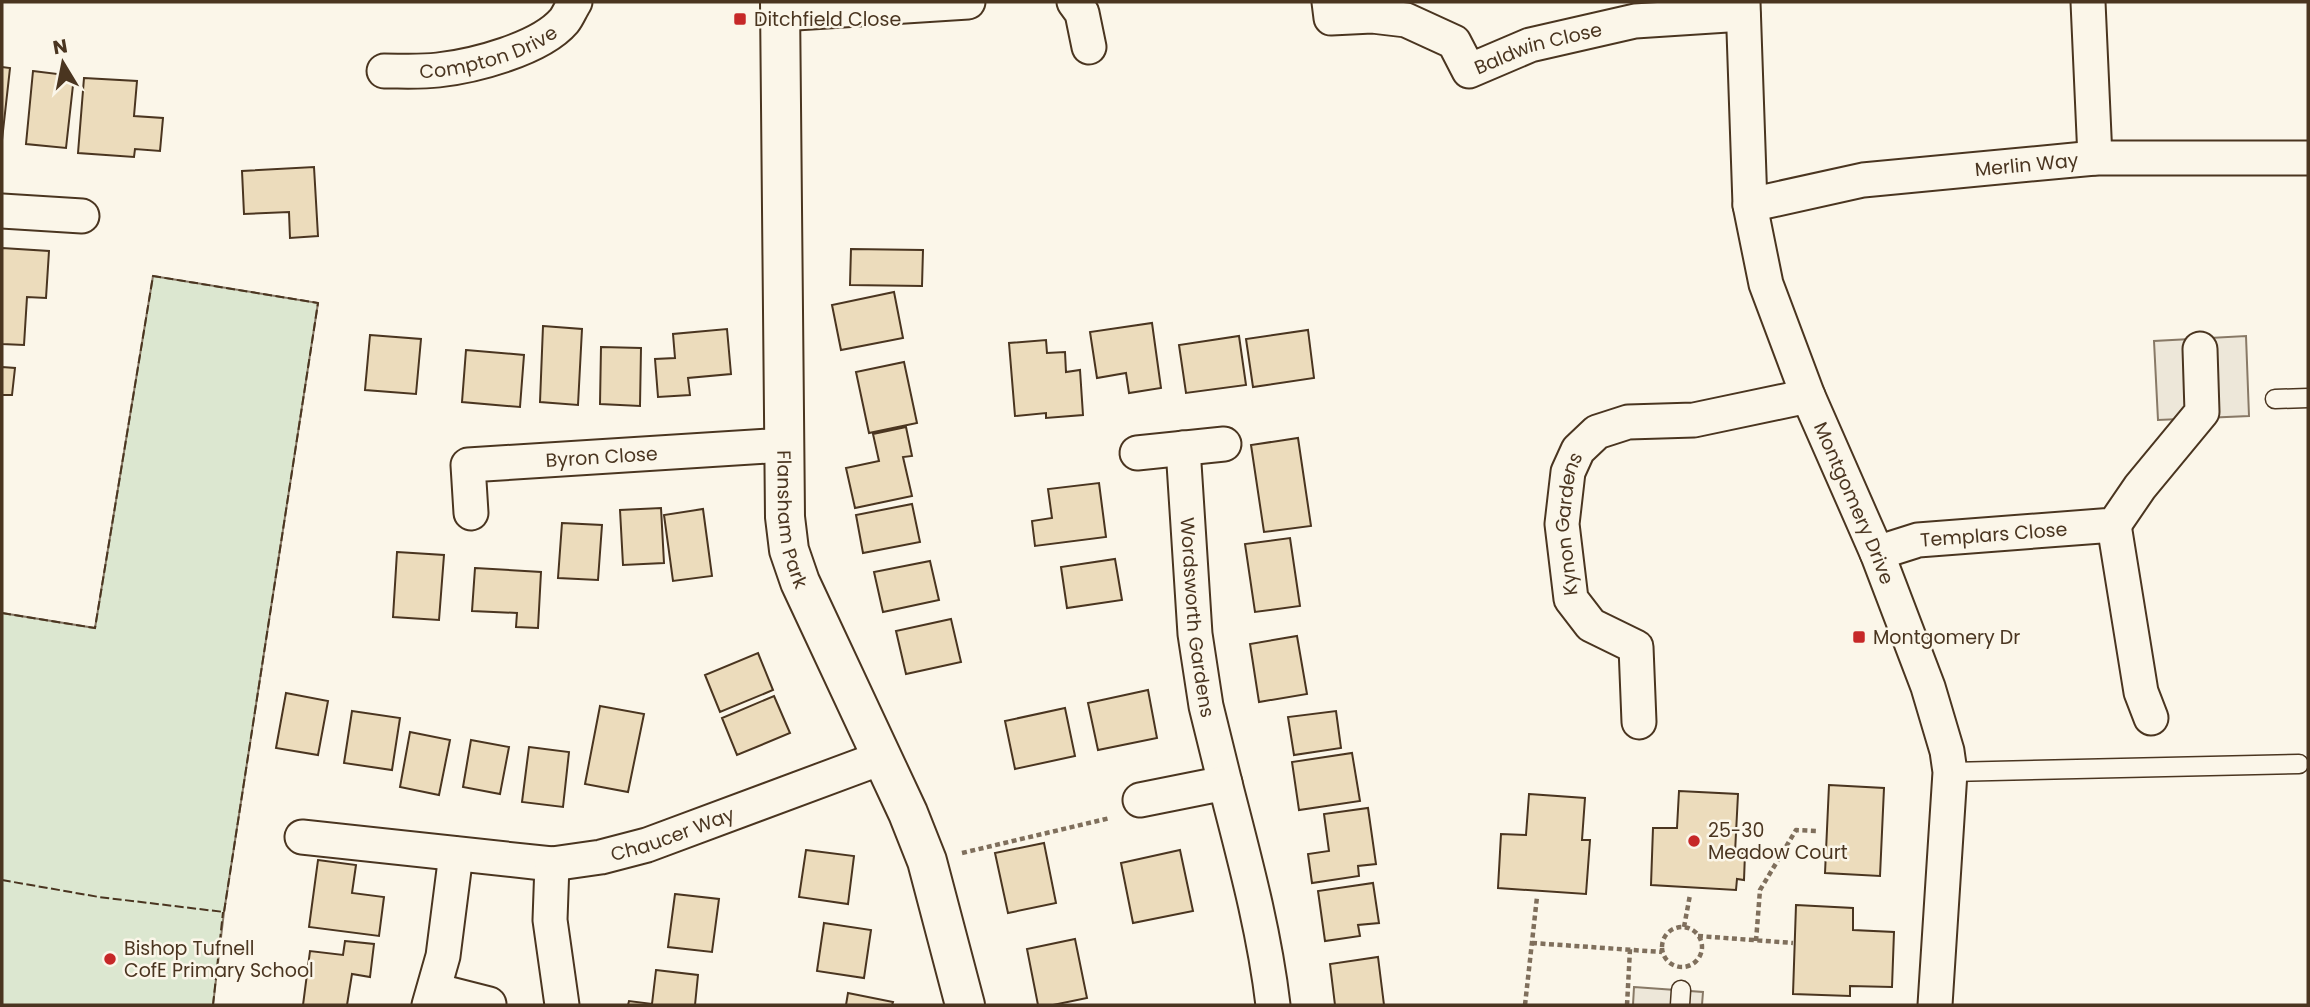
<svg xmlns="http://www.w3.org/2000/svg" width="2310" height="1007" viewBox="0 0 2310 1007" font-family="Poppins,sans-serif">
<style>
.green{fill:#dce7d0;stroke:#887966;stroke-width:2}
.parking{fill:#ede7d9;stroke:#887966;stroke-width:2}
.building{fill:#ecdcbc;stroke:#4a3520;stroke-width:2}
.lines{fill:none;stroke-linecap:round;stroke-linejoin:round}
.lane-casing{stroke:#4a3520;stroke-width:21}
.street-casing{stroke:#4a3520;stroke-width:37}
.secondary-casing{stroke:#4a3520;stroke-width:42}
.path{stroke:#7f6f5c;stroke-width:4.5;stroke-dasharray:5 3.5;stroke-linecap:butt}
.lane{stroke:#fbf6e9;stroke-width:18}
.street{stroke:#fbf6e9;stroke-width:33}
.secondary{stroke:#fbf6e9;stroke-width:38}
.fence{stroke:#4a3520;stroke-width:2;stroke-dasharray:9 3.5;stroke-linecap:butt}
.poi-dot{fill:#c62828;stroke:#fbf6e9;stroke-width:2.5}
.labels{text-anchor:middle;stroke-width:5;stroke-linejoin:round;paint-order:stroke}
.poi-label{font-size:19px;fill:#4a3520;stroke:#fbf6e9;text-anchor:start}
.street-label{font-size:19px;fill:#4a3520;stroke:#fbf6e9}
</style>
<rect width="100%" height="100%" fill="#fbf6e9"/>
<!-- green -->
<path class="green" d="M153 276 318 303 224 912 213 1005H2V613L95 628Z"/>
<!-- parking -->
<path class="parking" d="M2246 336 2249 416 2158 420 2154 341Z
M1634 987 1703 992 1702 1005H1633Z"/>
<!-- building -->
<path class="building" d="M2 67 10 68 2 140Z
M33 71 74 76 66 148 26 144Z
M84 78 137 81 134 116 163 118 160 151 135 149 134 157 78 153Z
M314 167 318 236 290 238 289 212 244 214 242 171Z
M2 248 49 251 46 298 27 297 24 345 2 344Z
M851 249 923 250 922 286 850 285Z
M894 292 903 338 841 350 832 305Z
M1152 323 1161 388 1129 393 1126 373 1097 378 1090 332Z
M543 326 582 329 578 405 540 402Z
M727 329 731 374 688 378 690 395 658 397 655 359 675 358 673 334Z
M1308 330 1314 378 1253 387 1246 339Z
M370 335 421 339 416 394 365 390Z
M1239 336 1246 385 1186 393 1179 345Z
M1046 340 1047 353 1065 352 1066 372 1080 370 1083 415 1046 418V413L1015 416 1009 343Z
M601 347 641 348 640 406 600 404Z
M466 350 524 355 520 407 462 402Z
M904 362 917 423 869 433 856 372Z
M2 367 15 368 12 395H2Z
M906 427 912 456 903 457 912 496 855 508 846 468 879 461 873 434Z
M1298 438 1311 526 1264 532 1251 445Z
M1099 483 1106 537 1035 546 1032 521 1052 518 1048 489Z
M912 504 920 542 863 553 856 515Z
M661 508 664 563 623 565 620 510Z
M703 509 712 576 673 581 664 515Z
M562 523 602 525 598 580 558 578Z
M1290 538 1300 606 1255 612 1245 544Z
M397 552 444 555 439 620 393 617Z
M1115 559 1122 600 1067 608 1061 567Z
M930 561 939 600 883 612 874 572Z
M475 568 541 572 538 628 516 627 517 613 472 611Z
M951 619 961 662 906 674 896 631Z
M1297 636 1307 694 1259 702 1250 644Z
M758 653 773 690 720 712 705 675Z
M1148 690 1157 738 1098 750 1088 703Z
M286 693 328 701 318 755 276 748Z
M774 696 790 733 737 755 722 718Z
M600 706 644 714 628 792 585 784Z
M1065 708 1075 756 1015 769 1005 721Z
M352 711 400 718 392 770 344 763Z
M1336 711 1341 748 1294 755 1288 717Z
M410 732 450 740 439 795 400 787Z
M471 740 509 747 500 794 463 787Z
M529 747 569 752 563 807 522 802Z
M1352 753 1360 801 1299 810 1292 762Z
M1829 785 1884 788 1880 876 1825 873Z
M1679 791 1738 794 1735 853H1745L1744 880 1737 879 1736 890 1651 885 1653 828H1677Z
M1529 794 1585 798 1582 840H1590L1586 894 1498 888 1501 834 1526 835Z
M1368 808 1376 864 1358 866 1359 876 1312 883 1308 854 1329 851 1324 814Z
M1044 843 1056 903 1008 913 995 853Z
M806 850 854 856 848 904 799 897Z
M1180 850 1193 911 1133 923 1121 863Z
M318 860 356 865 352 893 384 897 379 936 309 927Z
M1373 883 1379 923 1358 925 1360 936 1325 941 1318 891Z
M675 894 719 899 712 952 668 947Z
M1796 905 1853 908V930L1894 932 1892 987 1850 986V996L1793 994Z
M824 923 871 930 864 978 817 971Z
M1075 939 1087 998 1053 1005H1038L1027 949Z
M345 941 374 944 370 977 352 974 347 1005H303L310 951 343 955Z
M1378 957 1384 1005H1335L1330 964Z
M656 970 698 975 695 1005H628L629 1001 652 1004Z
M848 993 893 1002 892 1005H846Z"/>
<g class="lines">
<!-- lane casing -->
<g class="lane-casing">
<path id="lane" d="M2275 399 2308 398
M1950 772 2299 764
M1680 1005 1681 990"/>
</g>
<!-- street casing -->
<g class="street-casing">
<g id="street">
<path d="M1074 2 1082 13 1089 47"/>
<path id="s1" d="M1329 2 1331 18 1372 16 1406 20 1454 42 1469 71 1530 45 1635 21 1743 14"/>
<path id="s2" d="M1743 2 1750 205 1766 284 1808 396 1877 553 1928 687 1947 751 1950 772 1935 1005"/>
<path d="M2088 2 2095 158"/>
<path d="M780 14 968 2"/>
<path id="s3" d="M384 71C402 71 421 72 438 70 474 66 540 49 564 21 568 16 571 8 575 2"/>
<path id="s4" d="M1750 205 1863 180 2095 158H2308"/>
<path d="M2 211 82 216"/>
<path id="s5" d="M1183 448 1195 634 1206 706 1225 783"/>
<path d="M1137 453 1224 444"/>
<path id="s6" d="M471 513 468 465 785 445"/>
<path d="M2114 525 2141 692 2151 718"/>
<path id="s7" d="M1877 553 1918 540 2114 525 2140 487 2202 412 2200 349"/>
<path id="s8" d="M1639 722 1636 647 1591 625 1571 599 1562 524 1568 472 1578 450 1597 432 1628 422 1694 420 1808 396"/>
<path d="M1140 800 1225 783C1244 857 1264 929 1273 1005"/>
<path id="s9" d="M302 837 552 864 601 857 647 845 881 758"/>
<path d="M552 864 550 920 562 1005"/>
<path d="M434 990 489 1004"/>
<path d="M429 1005 443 956 456 854"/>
</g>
</g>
<!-- secondary casing -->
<g class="secondary-casing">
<g id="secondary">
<path id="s10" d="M780 2 785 517 789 550 800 582 908 813 927 861 965 1005"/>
</g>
</g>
<!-- path -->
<path class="path" d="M962 853 1110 818
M1684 927 1690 895
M1662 947a20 20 0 1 1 40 0a20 20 0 1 1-40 0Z
M1698 936 1793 943
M1756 941 1760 890 1796 830 1817 831
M1532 943 1662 952
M1525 1005 1537 897
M1627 1005 1630 949"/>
<!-- lane -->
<use href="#lane" class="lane"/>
<!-- street -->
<use href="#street" class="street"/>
<!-- secondary -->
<use href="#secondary" class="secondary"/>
<!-- fence -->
<path class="fence" d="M2 613 95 628 153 276 318 303 224 912 99 897 2 880
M213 1005 223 912"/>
</g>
<!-- markers -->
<g class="poi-dot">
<rect x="733" y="12" width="14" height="14" rx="3.5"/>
<rect x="1852" y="630" width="14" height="14" rx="3.5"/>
<circle cx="1694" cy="841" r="7"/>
<circle cx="110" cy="959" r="7"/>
</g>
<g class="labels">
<!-- poi labels -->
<g class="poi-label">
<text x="754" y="26">Ditchfield Close</text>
<text x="1873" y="644">Montgomery Dr</text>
<text x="1708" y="837">25-30<tspan x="1708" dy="22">Meadow Court</tspan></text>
<text x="124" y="955">Bishop Tufnell<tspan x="124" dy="22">CofE Primary School</tspan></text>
</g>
<!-- street labels -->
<g class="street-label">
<text dy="7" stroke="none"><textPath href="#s3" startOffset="107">Compton Drive</textPath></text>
<text dy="7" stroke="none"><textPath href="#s1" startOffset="250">Baldwin Close</textPath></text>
<text dy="7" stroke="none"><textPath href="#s4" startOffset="280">Merlin Way</textPath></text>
<text dy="7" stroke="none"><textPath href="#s6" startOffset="182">Byron Close</textPath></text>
<text dy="7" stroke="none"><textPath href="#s2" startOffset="520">Montgomery Drive</textPath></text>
<text dy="7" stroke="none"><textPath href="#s10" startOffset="518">Flansham Park</textPath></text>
<text dy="7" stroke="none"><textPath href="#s8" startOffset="234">Kynon Gardens</textPath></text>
<text dy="7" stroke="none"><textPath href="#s7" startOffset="119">Templars Close</textPath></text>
<text dy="7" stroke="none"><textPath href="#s5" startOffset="170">Wordsworth Gardens</textPath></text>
<text dy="7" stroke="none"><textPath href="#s9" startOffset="376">Chaucer Way</textPath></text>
</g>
</g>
<!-- border -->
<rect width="2310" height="1007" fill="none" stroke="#4a3520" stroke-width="7"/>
<!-- north arrow -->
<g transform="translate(63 63) rotate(350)" stroke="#fbf6e9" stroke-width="5" paint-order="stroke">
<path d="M0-5L12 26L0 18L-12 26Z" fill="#4a3520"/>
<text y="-10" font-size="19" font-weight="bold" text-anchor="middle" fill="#4a3520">N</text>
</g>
</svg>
